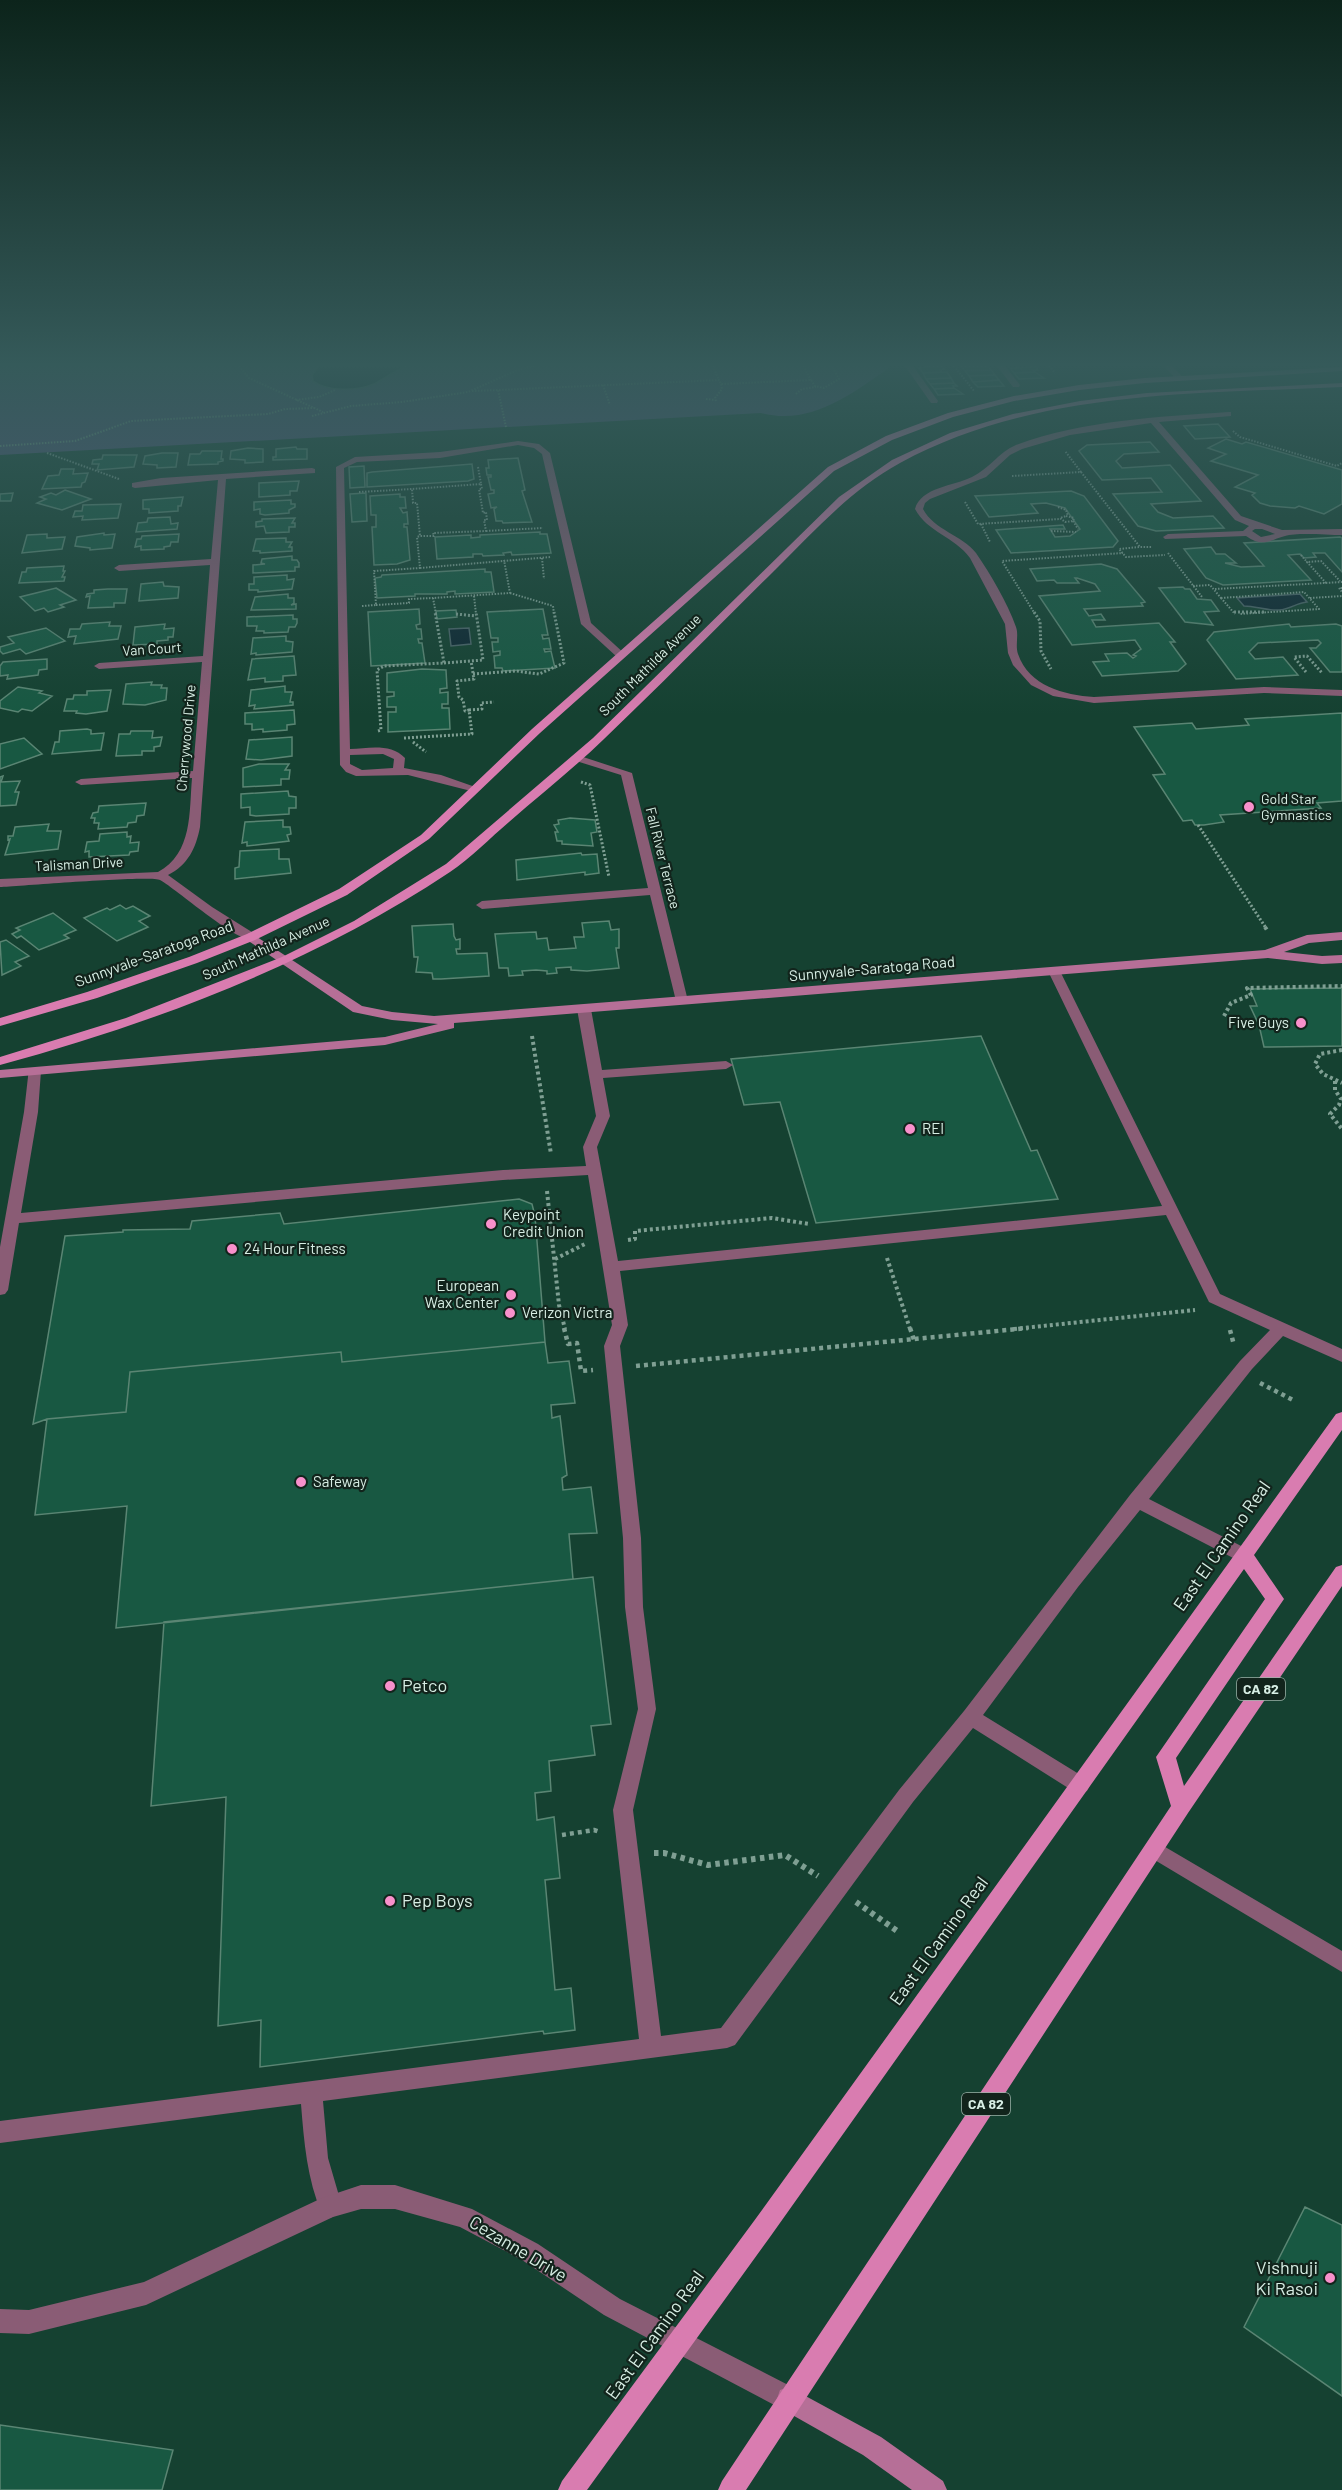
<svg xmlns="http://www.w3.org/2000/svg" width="1342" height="2490" viewBox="0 0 1342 2490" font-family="Barlow,sans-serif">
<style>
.green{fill:#55537b}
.water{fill:#0e2832;stroke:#4a6367;stroke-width:1.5}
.building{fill:#185842;stroke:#5a8573;stroke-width:1.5}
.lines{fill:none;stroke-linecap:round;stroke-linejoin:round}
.path-far4{stroke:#7f9f93;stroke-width:2;stroke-dasharray:1.5 1.5;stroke-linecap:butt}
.path-far3{stroke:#7f9f93;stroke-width:3;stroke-dasharray:2 2;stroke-linecap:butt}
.path-far2{stroke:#7f9f93;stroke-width:4;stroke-dasharray:3 3;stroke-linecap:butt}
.path-far1{stroke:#7f9f93;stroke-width:4.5;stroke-dasharray:4 4;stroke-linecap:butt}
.path{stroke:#7f9f93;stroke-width:6;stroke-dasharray:4.5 4.5;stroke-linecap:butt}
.lane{fill:#8a5c75;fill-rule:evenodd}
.street{fill:#8a5c75;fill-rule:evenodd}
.secondary{fill:#b66f97;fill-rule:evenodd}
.primary{fill:#d97cb0;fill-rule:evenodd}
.poi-dot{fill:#f890cb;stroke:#12241c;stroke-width:2}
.labels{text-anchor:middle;stroke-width:4.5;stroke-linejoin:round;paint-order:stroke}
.far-street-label{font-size:14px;fill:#d7eee4;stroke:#12241c}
.far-poi-label{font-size:14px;fill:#d7eee4;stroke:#12241c;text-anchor:start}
.shield{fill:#12241c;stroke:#9cb1a8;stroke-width:1.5}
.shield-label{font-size:14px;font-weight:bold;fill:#d7eee4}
.street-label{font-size:15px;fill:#d7eee4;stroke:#12241c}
.poi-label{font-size:15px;fill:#d7eee4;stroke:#12241c;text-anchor:start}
.near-street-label{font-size:18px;fill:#d7eee4;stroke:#12241c}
.near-poi-label{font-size:18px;fill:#d7eee4;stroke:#12241c;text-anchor:start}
</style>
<rect width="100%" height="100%" fill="#154131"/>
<!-- green -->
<path class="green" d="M0 366H888L889 368C850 395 810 426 761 413L0 455Z"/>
<!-- water -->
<path class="water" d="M319 366H408C395 370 386 378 374 384 357 391 328 392 313 381L312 375Z
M1300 594 1307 602C1296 603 1291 609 1279 610 1267 611 1256 606 1244 606L1237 598Z
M469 628 471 644 451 646 449 629Z"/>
<!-- building -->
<path class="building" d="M932 366H942L945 369 940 370 942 372 923 373 919 368Z
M961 366H988L991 370 965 371Z
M1036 367 1038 370H1033L1035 372 1014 373 1010 368Z
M991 370 995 375 969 376 965 371Z
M947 372 951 378 926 379 923 373Z
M1035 372 1044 378 1019 379 1014 373Z
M995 375 999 380 973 382 969 376Z
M951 378 954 383 930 384 926 379Z
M999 380 1004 386 978 387 973 382Z
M954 383 957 386H953L954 388 934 389 930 384Z
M954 388 963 394 938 395 934 389Z
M1218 424 1230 437 1195 439 1184 426Z
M1226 439 1242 444 1246 442 1342 470V504L1324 514 1299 506 1295 508 1270 506 1260 503 1252 495 1255 493 1235 487 1258 475 1211 461 1226 454 1208 448Z
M1150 442 1159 452 1124 454 1116 461 1122 468 1170 465 1201 501 1151 504 1158 512 1173 518 1213 516 1224 528 1156 531 1138 526 1113 494 1162 492 1151 478 1102 480 1079 451 1087 445Z
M296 447 297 449H307V459L273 460V457H276V449Z
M248 448 263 449V462L245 463V460L230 459 231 451Z
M202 451H222L221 459H223V461L218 462V464L188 465 190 454H200Z
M162 453H178L176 467 157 468V465L143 464 145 456Z
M103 455H137L134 467 97 470 99 464H92L93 460 102 459Z
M518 458 525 490 522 491 532 522 503 523 502 521H496L494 509 497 507 491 508 488 494 494 493V490H491L488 477H491V475H487L486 468H489L488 460Z
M472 464 474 479 468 481 367 487V473L372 472Z
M364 466 365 487 350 488 349 467Z
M61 469H74L73 474 88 473 85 482 82 483 81 487 42 489 48 476 59 475Z
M299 481 297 491H290V495L259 497V483Z
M65 490 91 499 62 510 37 503 46 499 40 497 51 493 56 495Z
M1071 491 1084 496 1118 541 1113 547 1011 553 996 530 1063 525 1065 529H1050L1055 537 1070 536 1080 529 1065 508 1046 503 1031 504 1038 513 989 517 975 496Z
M13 493 11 501H0V494Z
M366 493 367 521 352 522 350 494Z
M400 494V497H405L406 508H400L403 513 407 512 408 524H404V527H407L410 560 397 564 374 565 372 527H376V515H371L370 496Z
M183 497 181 506H178V511L149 513V509H143V500Z
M291 500V504H295V507L289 510V513L265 515 260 514V509L254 510V502Z
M121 504 118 518 82 520 83 516 73 517 75 511H82L83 505Z
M170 517 171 524 178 523 177 529 136 532 138 523 147 522 148 518Z
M295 518 292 523H295V527H289V532L266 533 264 526 256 527V522L262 521V519Z
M540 532V534H547L551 553 512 555 511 552 503 553 504 555 483 556 482 554H473V557L437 559 435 537 471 535V538L480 537V535Z
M104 533V535L115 534 112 548 90 550V548L75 546 77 537Z
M47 534V538L65 537 62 549 22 553 27 535Z
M179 534 178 542H171L170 546 164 547V549L141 550V546L135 547 137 539H141L142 536Z
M1340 537 1342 538V572L1325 553H1313L1316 557 1304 558 1300 554 1288 555 1311 580 1223 585 1206 578 1184 549 1211 547 1216 554H1225L1236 563H1225L1241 567 1264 566 1244 543Z
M286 538V542H292L289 547H292V551L260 553V551H253L256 539Z
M292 556V560H297L299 563V567H295V571L253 573V565L265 564 261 563 262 559Z
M1101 564 1117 569 1145 602 1141 603 1143 606 1084 609 1089 616 1101 614 1105 620H1092L1096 627 1159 623 1175 642H1170L1186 664 1178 671 1102 676 1093 662 1109 661 1105 654 1127 653 1133 658 1136 656 1133 655 1141 649 1135 640 1072 645 1039 596 1100 591 1095 584 1077 578H1075L1079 583H1057L1054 580 1037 581 1030 569Z
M64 566 63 571H65L62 577H65L64 581 19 583 22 572H26L27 568Z
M485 569V572H491L494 592 455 594V591L447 592V594H415V596L377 598 375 578 381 577 382 575Z
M287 575V580L294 579 292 589 258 592V590H249V584H254V577Z
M163 582 164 586 179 587 178 598 139 601 141 584Z
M1183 587 1185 589H1190L1197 599 1211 600 1219 611 1204 612 1213 625 1185 622 1159 588Z
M56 588 76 600 60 605 64 607 48 612 44 608 35 611 20 597Z
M108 589H127L125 603H114V607L88 608 90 596 86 597 87 594 94 593V590Z
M288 594V598H294V603L291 605 296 604V609L251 610 255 597Z
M419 609 420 624 416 625 417 629H421L422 639H418L419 643H422L425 663 371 666 368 612Z
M543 609 548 635H542L543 639 549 638 551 649H544L545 652 551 651 555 668 503 671 502 668H495L494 656 500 655V651L493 652 492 642H498V638H491L487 612Z
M456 610 457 617 437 619 436 611Z
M293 615V619H297V623L295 627H289L288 632 264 633V631H256L257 626H247V617Z
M110 622 109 626H121L118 639 74 644 76 636 68 637 70 629H80L82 624Z
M165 624 164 629 174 628 173 637H168V640L157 641V644L133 645 135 627Z
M1289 624 1291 627 1336 624 1342 626V672H1330L1310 648H1316L1321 643 1318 640 1258 643 1249 652 1255 659 1283 657 1298 675 1236 679 1207 640 1214 632Z
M46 628 65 641 26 654 20 649 3 654 0 651V647L14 643 8 637Z
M286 636V641L293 642 292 652 256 655V653L251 654 253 638Z
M294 656 296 675 283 676V681L265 682V678L248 680 252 659Z
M47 659V669L39 670 38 675 7 679 8 675 0 676V666L3 662Z
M422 669 446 670 447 688 440 689V693L448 692V704H442V708H449L450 729 388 732V712H396V707H387V697L394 696V692H387V673Z
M152 682 151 685H162L161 688H167L166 700 145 705 123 704 126 684Z
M285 686V692H292L290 702H293V705L254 709 255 705 249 706 251 690Z
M18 687 42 691 39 693 52 696 32 711 22 709 18 712 0 708V701Z
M111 690 107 711 86 714 76 713 77 711H64L67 699H73L74 695H87V691Z
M294 710 295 724 287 725V730L263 732V729L252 730V724H245V713Z
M1342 713V801L1317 803 1321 808 1220 815 1224 822 1204 825H1195L1192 820 1183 821 1153 775 1165 774 1134 727 1192 723 1196 729 1249 725 1245 719Z
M87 729 91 730V734L104 733 101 750 52 754 55 742H59L60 731Z
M131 731H153L152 738 162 737 160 746 154 747V751H142V755L116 756 119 734H130Z
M292 737V756L261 760 246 759 249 740Z
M24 738 42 754 0 769V744Z
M259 764H289L285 770H290L289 779H281V785L243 787V768Z
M3 776 1 782 20 781 15 792H19L16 805 0 806V777Z
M288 791 289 796 296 797V808H289V814L256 816 250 815V807L241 808V794Z
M146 803 144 815 137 816 136 822 128 823 127 827 98 829 99 823H94L95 818H91L93 813 98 812 99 806Z
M570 818 595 820 597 832 591 833 593 846 562 844V841H557L555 832H558L554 825 559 824 558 820Z
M283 820V827H290L291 834 287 835 289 841 247 846V842L242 843 245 822Z
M49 824 47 831H61L58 849 5 855 10 839 8 840V836H13L15 827Z
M127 832V837L131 836 130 843 139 842 138 851 130 852 129 855 89 857V851L85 852 87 842 99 841 100 834Z
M279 849V859H289L291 873 235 879V868L239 867 240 851Z
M581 853 582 855 597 854 599 873 585 875V872L517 880 516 860Z
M120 905 126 909 133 906 150 916 139 921 148 927 117 941 84 918 107 908 110 910Z
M53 913 76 930 64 935 69 938 39 950 21 936 17 938 12 934 20 930 16 928Z
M609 921 611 930 619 929V948H616L619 968 587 971 571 970V967L556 968 557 973 547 974V971L536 970 522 971 523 975 509 976 508 968H499L495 934 536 932 537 939 547 938 549 950 576 948 574 937H584L582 923Z
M453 924 454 936 456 940 460 939V949H456L457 954 487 953 489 976 441 979H433L432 973 416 972 418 957H414L412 926Z
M6 940 29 956 15 962 21 966 2 975 0 942Z
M1342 988V1046L1264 1047 1259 1025 1250 1006H1257L1250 989Z
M981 1036 1031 1151 1037 1150 1058 1199 816 1223 780 1102 744 1105 731 1059Z
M519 1199 532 1204 535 1216 545 1342 342 1362 341 1352 130 1372 126 1412 47 1419 33 1424 65 1236 123 1232V1230L190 1229 192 1221 280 1213 284 1224Z
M545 1342 548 1363 569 1361 575 1403 551 1405 552 1418 560 1416 567 1475 562 1478 563 1490 591 1487 597 1533 569 1534 573 1579 116 1628 127 1506 35 1515 47 1419 126 1412 130 1372 341 1352 342 1362Z
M593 1577 611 1724 591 1726 595 1755 549 1761 551 1791 535 1793 537 1820 554 1817 560 1878 545 1880 555 1990 571 1988 575 2030 544 2034 543 2031 260 2067 261 2020 218 2026 226 1797 151 1806 164 1622Z
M1305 2207 1342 2225V2396L1244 2327Z
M0 2425 173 2450 162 2490H0Z"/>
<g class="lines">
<!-- path-far4 -->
<path class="path-far4" d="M239 366 249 378 323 412
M713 366 719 380
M803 366 811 380
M954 366 974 391
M1049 366 1055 373
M603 385 610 405
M472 391 498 390
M796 394 802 389 816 387
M706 399 715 400
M296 400 319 397 335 390
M716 401 715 398 722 389 721 384
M312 416 351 406 402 402 468 392 520 369 537 366
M506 427 498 390 719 380 721 384 811 380 815 386 824 388 839 379 832 366
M1233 431 1240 437 1337 466 1342 463
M0 446 75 441 131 421 268 414 285 409 314 408
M47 453 119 479
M478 467 481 484
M1081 472 1140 547H1152
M1012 476 1081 472 1065 451
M481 484 482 489H479L483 513 486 512 487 520H484L486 531 433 533 434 536H420L417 503H413L412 489Z
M359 492 412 489
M965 502 978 524 1060 519
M1058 507 1066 510 1068 516
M1066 516 1074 518 1073 521 1065 522 1060 518Z
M1073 521 1078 529
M981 524 990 542
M486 531 543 528
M1051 531 1076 532
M1139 547 1119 549 1126 557 1165 555
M1168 553 1202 597
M1301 555 1307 562
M542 558 544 579
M420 568 551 557
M1326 583 1307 562 1321 561 1340 581
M1193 586 1210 585 1221 598
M1342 588H1339L1342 592
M1215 589 1342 582
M510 593 553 606 554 614
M474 596 476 614
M1221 598 1235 614
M1221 598 1304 592 1319 609 1239 614
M1310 598 1342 596
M376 605 409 603V599L433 598
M362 606 376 605 374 571 420 568 417 537 420 536
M436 614 433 598 510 593 504 560
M1035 614 1002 561 1123 553"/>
<!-- path-far3 -->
<path class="path-far3" d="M1034 612 1040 621 1041 651 1051 669
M1234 612H1264
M456 614 476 616
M444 663 483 660 476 612
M1306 672 1294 657 1307 656 1322 673
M473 674 516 671 539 674 564 663 554 612
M469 710 482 709 481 703 494 702
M378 731 381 730 377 670 384 666 444 663 435 612
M404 738 472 734 469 710 465 711 463 700 459 697 457 681 474 679 471 661
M413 742 426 752
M581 782 590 785 609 877
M1198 825 1266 928"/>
<!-- path-far2 -->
<path class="path-far2" d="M1265 927 1267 930
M1224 1016 1231 1003 1251 995 1247 988 1342 986
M532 1036 551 1154
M1342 1050 1320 1054 1315 1064 1323 1074 1342 1083
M1335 1081V1090L1341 1099 1339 1105 1330 1114 1342 1129
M547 1191 559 1305 565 1329
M628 1240 635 1239V1231L772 1218 809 1224
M887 1258 910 1329
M555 1259 585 1244
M1014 1329 1195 1310"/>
<!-- path-far1 -->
<path class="path-far1" d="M564 1328 568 1344 577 1343 581 1371 593 1370
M910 1328 914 1340
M1230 1330 1234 1345
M636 1366 1028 1328
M1260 1383 1295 1401
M562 1835 594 1830 600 1832"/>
<!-- path -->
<path class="path" d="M654 1853H664L708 1865 785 1855 818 1876
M856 1902 900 1933"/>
<!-- lane -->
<path class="lane" d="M905 366H913L938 401 937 403H931Z
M997 366H1005L1020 385 1019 387H1013Z
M1164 366H1172L1184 378 1177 380Z
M1228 412H1231V416L1159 422 1241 516 1282 530 1342 529V535C1328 535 1297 532 1285 536 1270 540 1263 548 1246 536L1165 539 1163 537 1168 534 1243 531 1249 526 1235 520 1151 423 1070 435 1022 449 1010 455 986 477 930 499 925 503 923 509C934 530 962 535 976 553 991 575 1007 602 1016 627 1019 635 1015 645 1018 654 1029 686 1064 695 1094 697L1264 687 1342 690V696L1264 693 1094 703 1053 696 1031 685 1013 665 1008 653 1005 624 970 558C955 537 927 532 915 509 921 487 954 486 972 477 989 469 999 452 1016 445 1084 420 1158 417 1228 412ZM1255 529H1262L1275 534 1261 537 1252 531Z
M577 755 632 773 688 1001 687 1004H677L676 1001 650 895 482 909 476 905 482 901 648 888 621 775 573 760 572 758Z
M1054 967 1060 971 1220 1294 1342 1349V1362L1283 1336 1252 1369 1149 1499 1251 1551 1254 1556 1251 1561 1245 1563 1239 1561 1140 1510 1078 1587 983 1715 1087 1779 1090 1785 1087 1791 1080 1794 1073 1791 973 1728 913 1802 735 2045 727 2048 323 2101 328 2158 342 2206 338 2214 330 2218 322 2214C307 2179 304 2142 301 2104L0 2143V2121L639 2039 613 1810 638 1709 625 1607 623 1538 604 1346 612 1325 588 1175 503 1180 19 1223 8 1290 5 1294 0 1295V1247L24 1112 29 1068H39L41 1071 38 1112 21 1213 503 1170 586 1166 583 1147 596 1116 577 1009 584 1005 591 1009 602 1070 726 1061 733 1065 726 1069 603 1078 610 1116 597 1147 618 1261 1162 1206 1048 971ZM1166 1215 1209 1302 1270 1330 1240 1361 1130 1495 964 1711 899 1790 721 2028 661 2036 633 1810 656 1709 643 1607 641 1538 620 1346 628 1325 620 1271Z
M1155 1841 1342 1951V1972L1148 1856 1145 1850 1148 1844Z"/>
<!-- street -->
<path class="street" d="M518 441 539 444 550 453 591 623 626 655 617 657 581 624 542 454 534 448 518 445 440 458 357 462 344 468 350 749C369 748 391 743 405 758L404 768 441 775 481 789 475 792 408 775 356 776 346 772 340 765 336 467 355 457 440 452ZM383 754 394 759 393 768 362 770 350 764V755Z
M312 468 315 469V473L226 479 200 827C196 848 188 865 168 875L212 907 255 934 257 937 255 940C238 944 178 890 160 880 151 875 21 886 0 887V879L158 872C193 853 189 812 192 778L81 785 75 782 81 779 193 771 202 662 99 669 94 666 99 663 203 656 210 565 119 571 114 568 119 565 211 559 218 480 135 488 132 487V483L161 478Z
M361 2185H395L472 2209 538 2244 620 2299 798 2390 801 2399 798 2408 789 2411 780 2408 604 2315 522 2260 460 2227 395 2209H361L333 2217 146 2305 29 2334 0 2333V2309L29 2310 144 2282 322 2198Z"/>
<!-- secondary -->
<path class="secondary" d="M1342 932V940L1309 943 1284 952 1322 956 1342 955V963L1322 964 1268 958 454 1023V1028L385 1045 0 1078V1070L385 1037 438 1024 392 1020 353 1012 247 940 245 937 247 934 251 933 362 1006 392 1012 434 1016 1265 950 1307 935Z
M789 2387 881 2437 943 2481 947 2490H912L863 2455 780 2408 777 2399 780 2390Z"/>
<!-- primary -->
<path class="primary" d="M1342 367V371L1145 383 1079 390 1014 401 953 417 892 440 834 471 540 733 429 839 347 895 255 940 197 963 97 998 0 1026V1018L87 992 189 957 247 934 339 889 421 835 532 729 828 467 886 436 948 413 1014 396 1079 385 1145 378Z
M1342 383V387C1194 394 1033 390 900 463 852 489 814 531 776 569 718 626 662 684 604 739 574 768 541 794 509 822 490 838 471 858 450 872 313 963 158 1022 0 1065V1057L126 1018 282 957 354 921 446 864 593 738 839 497 892 460 950 433 1013 414 1080 401 1147 393Z
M1342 1412V1430L1254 1555 1284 1599 1176 1758 1184 1786 1336 1567 1342 1565V1586L1188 1813 746 2490H718L722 2481 1171 1806 1156 1757 1265 1599 1244 1569 770 2237 587 2490H558L562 2481 754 2221 1336 1414Z"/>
</g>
<!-- sky -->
<linearGradient id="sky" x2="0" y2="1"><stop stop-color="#0c241b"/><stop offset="0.51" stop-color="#355a5a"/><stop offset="1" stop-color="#355a5a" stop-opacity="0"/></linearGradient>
<rect width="1342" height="715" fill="url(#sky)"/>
<!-- markers -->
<g class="poi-dot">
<circle cx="1249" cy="807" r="6"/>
<circle cx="1301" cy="1023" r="6"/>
<circle cx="910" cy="1129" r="6"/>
<circle cx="491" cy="1224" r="6"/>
<circle cx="232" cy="1249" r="6"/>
<circle cx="511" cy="1295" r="6"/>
<circle cx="510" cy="1313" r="6"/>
<circle cx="301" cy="1482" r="6"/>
<circle cx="390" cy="1686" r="6"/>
<circle cx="390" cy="1901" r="6"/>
<circle cx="1330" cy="2278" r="6"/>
</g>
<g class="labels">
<!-- far-street labels -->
<g class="far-street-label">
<text transform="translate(152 649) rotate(-4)" y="5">Van Court</text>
<text transform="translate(650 665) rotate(-45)" y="5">South Mathilda Avenue</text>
<text transform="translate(186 738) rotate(-85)" y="5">Cherrywood Drive</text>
<text transform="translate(663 858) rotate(76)" y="5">Fall River Terrace</text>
<text transform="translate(79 864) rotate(-3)" y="5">Talisman Drive</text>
<text transform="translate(266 948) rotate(-24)" y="5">South Mathilda Avenue</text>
</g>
<!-- far-poi labels -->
<g class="far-poi-label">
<text x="1261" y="804">Gold Star<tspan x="1261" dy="16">Gymnastics</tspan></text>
</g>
<!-- shield labels -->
<g class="shield">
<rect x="1237" y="1678" width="48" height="22" rx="4.5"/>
<rect x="962" y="2093" width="48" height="22" rx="4.5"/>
</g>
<g class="shield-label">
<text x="1261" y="1694">CA 82</text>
<text x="986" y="2109">CA 82</text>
</g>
<!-- street labels -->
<g class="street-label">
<text transform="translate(154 954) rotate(-20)" y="5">Sunnyvale-Saratoga Road</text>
<text transform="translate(872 969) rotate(-5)" y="5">Sunnyvale-Saratoga Road</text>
</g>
<!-- poi labels -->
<g class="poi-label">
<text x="1289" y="1028" text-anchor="end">Five Guys</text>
<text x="922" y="1134">REI</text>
<text x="503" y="1220">Keypoint<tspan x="503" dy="17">Credit Union</tspan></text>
<text x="244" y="1254">24 Hour Fitness</text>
<text x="499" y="1291" text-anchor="end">European<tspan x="499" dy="17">Wax Center</tspan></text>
<text x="522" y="1318">Verizon Victra</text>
<text x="313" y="1487">Safeway</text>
</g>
<!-- near-street labels -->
<g class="near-street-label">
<text transform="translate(1222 1546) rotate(-55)" y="6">East El Camino Real</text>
<text transform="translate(939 1941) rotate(-54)" y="6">East El Camino Real</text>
<text transform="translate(518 2249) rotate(31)" y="6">Cezanne Drive</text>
<text transform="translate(655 2335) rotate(-54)" y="6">East El Camino Real</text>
</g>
<!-- near-poi labels -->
<g class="near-poi-label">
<text x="402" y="1692">Petco</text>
<text x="402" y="1907">Pep Boys</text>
<text x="1318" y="2274" text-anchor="end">Vishnuji<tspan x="1318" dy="21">Ki Rasoi</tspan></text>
</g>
</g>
</svg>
